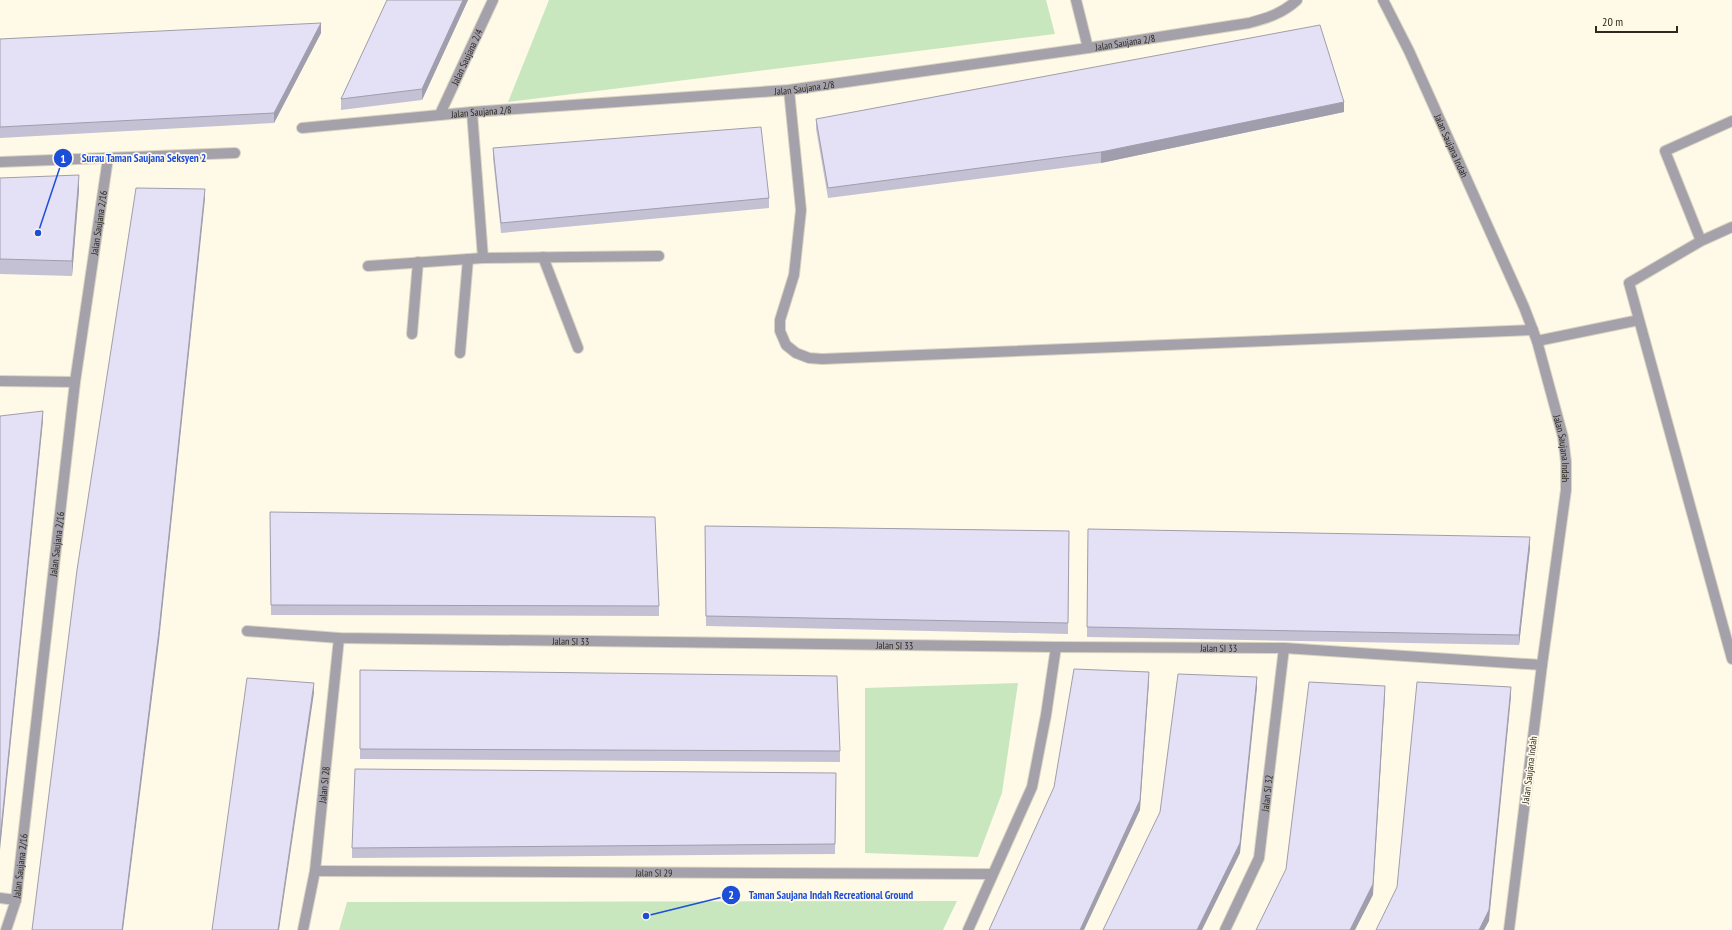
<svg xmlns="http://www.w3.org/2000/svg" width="1732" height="930" viewBox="0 0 1732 930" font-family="'PT Sans Narrow',sans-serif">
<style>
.green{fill:#c9e7bf}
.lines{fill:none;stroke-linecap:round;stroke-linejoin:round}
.lane-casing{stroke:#d9d5c3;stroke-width:12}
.street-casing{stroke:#d9d5c3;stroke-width:12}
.lane{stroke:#a4a1ab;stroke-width:10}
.street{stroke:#a4a1ab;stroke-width:10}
.wall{fill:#c4c1d4}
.shaded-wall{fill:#a09dac}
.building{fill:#e4e0f6;stroke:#a09dac}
.labels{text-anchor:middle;stroke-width:3.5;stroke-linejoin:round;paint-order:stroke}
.street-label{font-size:10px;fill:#2d2a21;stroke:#fffae7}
.leader{fill:none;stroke:#1d4ed8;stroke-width:1.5}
.callout-dot{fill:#1d4ed8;stroke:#fffae7;stroke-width:1.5}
.mark-label{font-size:12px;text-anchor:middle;font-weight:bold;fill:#fff}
.callout-label{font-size:11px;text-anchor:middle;font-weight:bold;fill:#1d4ed8;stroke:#fffae7;stroke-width:3.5;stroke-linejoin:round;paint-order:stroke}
</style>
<rect width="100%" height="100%" fill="#fffae7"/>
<!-- green -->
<path class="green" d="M549 0H1046L1055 34 508 102Z
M1018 683 1002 793 978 857 865 853V688Z
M957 901 943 930H339L347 902Z"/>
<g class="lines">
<!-- lane casing -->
<g class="lane-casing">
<path id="lane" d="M1732 121 1665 151 1701 241 1629 283 1732 659
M1701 241 1732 227
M1537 341 1639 320
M0 898 16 900"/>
</g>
<!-- street casing -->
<g class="street-casing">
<g id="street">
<path d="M1076 0 1088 48"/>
<path id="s1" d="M1383 0 1409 51 1524 307 1537 341 1563 437 1566 462V490L1542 665 1509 930"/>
<path d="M789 90 801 210 794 275 780 320V331L786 345 796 353 809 358 822 359 1533 330"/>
<path d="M472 112 483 258 659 256"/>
<path id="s2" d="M440 114 493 0"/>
<path id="s3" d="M302 128 472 112 789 90 1088 48 1249 23C1268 18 1283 13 1297 0"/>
<path d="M0 162 235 153"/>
<path d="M543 257 578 348"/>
<path d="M368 266 483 258"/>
<path d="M412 334 418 262"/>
<path d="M460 353 468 259"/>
<path d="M0 381 75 382"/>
<path id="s4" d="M247 631 339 638 1056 647 1284 648 1542 665"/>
<path id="s5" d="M315 871 992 874"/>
<path id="s6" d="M6 930 16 900 75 382 108 158"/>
<path id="s7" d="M303 930 315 871 339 638"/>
<path d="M968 930 1032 787 1046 715 1056 647"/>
<path id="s8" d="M1225 930 1259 858 1284 648"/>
</g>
</g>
<!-- lane -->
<use href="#lane" class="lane"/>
<!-- street -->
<use href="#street" class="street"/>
</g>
<!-- wall -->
<path class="wall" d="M387 0H468L422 100 341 110V99Z
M321 33 274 123 0 138V39Z
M1344 112 1101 163 828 198 816 129V119Z
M493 148 769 198V208L501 233 493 158Z
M0 178 79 190 72 276 0 274Z
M270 512 659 606V616L271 615Z
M705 526 1069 531 1068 634 706 626Z
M1088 529 1530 548 1519 645 1087 637Z
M360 670 840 751V762L360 759Z
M836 773 835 854 352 858V848Z"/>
<!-- shaded-wall -->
<path class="shaded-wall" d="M463 0H468L422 100V89Z
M321 23V33L274 123V113Z
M1344 102V112L1101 163V152Z
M79 175V190L72 276V261Z
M205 189V199L159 641 123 930H122Z
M43 411V421L0 850V840Z
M1530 537V548L1519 645V635Z
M1149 672V682L1140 810 1084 930H1080Z
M1257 677V688L1240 853 1202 930H1197Z
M314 683V693L279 930H278Z
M1385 686V696L1373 895 1355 930H1350Z
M1511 687V697L1489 921 1484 930H1479Z"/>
<!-- building -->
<path class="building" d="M387 0H463L422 89 341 99Z
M321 23 274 113 0 127V39Z
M1320 25 1344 102 1101 152 828 188 816 119Z
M761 127 769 198 501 223 493 148Z
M79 175 72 261 0 259V178Z
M136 188 205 189 159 631 122 930H32L77 570Z
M43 411 0 840V416Z
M270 512 655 517 659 606 271 605Z
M705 526 1069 531 1068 623 706 616Z
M1088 529 1530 537 1519 635 1087 627Z
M1074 669 1149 672 1140 800 1080 930H989L1054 787Z
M360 670 837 676 840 751 360 749Z
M1178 674 1257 677 1240 843 1197 930H1103L1160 812Z
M247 678 314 683 278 930H212Z
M1309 682 1385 686 1373 884 1350 930H1256L1286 869Z
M1417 682 1511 687 1489 910 1479 930H1376L1397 887Z
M355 769 836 773 835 844 352 848Z"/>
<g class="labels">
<!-- street labels -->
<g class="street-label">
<text dy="4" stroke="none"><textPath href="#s3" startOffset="828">Jalan Saujana 2/8</textPath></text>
<text dy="4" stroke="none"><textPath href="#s2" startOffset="63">Jalan Saujana 2/4</textPath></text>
<text dy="4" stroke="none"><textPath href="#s3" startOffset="504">Jalan Saujana 2/8</textPath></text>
<text dy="4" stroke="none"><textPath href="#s3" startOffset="180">Jalan Saujana 2/8</textPath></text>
<text dy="4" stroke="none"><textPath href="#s1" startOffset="161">Jalan Saujana Indah</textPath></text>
<text dy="4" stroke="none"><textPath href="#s6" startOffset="714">Jalan Saujana 2/16</textPath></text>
<text dy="4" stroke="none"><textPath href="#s1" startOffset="485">Jalan Saujana Indah</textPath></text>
<text dy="4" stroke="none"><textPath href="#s6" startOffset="390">Jalan Saujana 2/16</textPath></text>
<text dy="4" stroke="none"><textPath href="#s4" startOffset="324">Jalan SI 33</textPath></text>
<text dy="4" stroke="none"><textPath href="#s4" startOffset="648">Jalan SI 33</textPath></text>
<text dy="4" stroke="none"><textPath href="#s4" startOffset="972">Jalan SI 33</textPath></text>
<text transform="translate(1529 770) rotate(-83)" y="4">Jalan Saujana Indah</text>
<text dy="4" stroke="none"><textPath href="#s7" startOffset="147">Jalan SI 28</textPath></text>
<text dy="4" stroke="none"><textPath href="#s8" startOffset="145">Jalan SI 32</textPath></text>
<text dy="4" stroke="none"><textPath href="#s6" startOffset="66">Jalan Saujana 2/16</textPath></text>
<text dy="4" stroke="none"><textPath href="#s5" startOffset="339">Jalan SI 29</textPath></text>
</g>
</g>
<!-- callouts -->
<path class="leader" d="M38 233L63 158M646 916L731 895"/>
<g class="callout-dot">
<circle cx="38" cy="233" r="4"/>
<circle cx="646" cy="916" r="4"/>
<circle cx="63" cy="158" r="10"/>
<circle cx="731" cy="895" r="10"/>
</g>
<g class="mark-label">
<text x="63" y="163">1</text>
<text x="731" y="899">2</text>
</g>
<g class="callout-label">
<text x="144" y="162">Surau Taman Saujana Seksyen 2</text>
<text x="831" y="899">Taman Saujana Indah Recreational Ground</text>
</g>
<!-- scale -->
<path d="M1596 26v6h81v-6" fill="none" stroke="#2d2a21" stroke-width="2"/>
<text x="1602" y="26" font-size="12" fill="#2d2a21" stroke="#fffae7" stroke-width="3" paint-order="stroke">20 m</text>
</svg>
